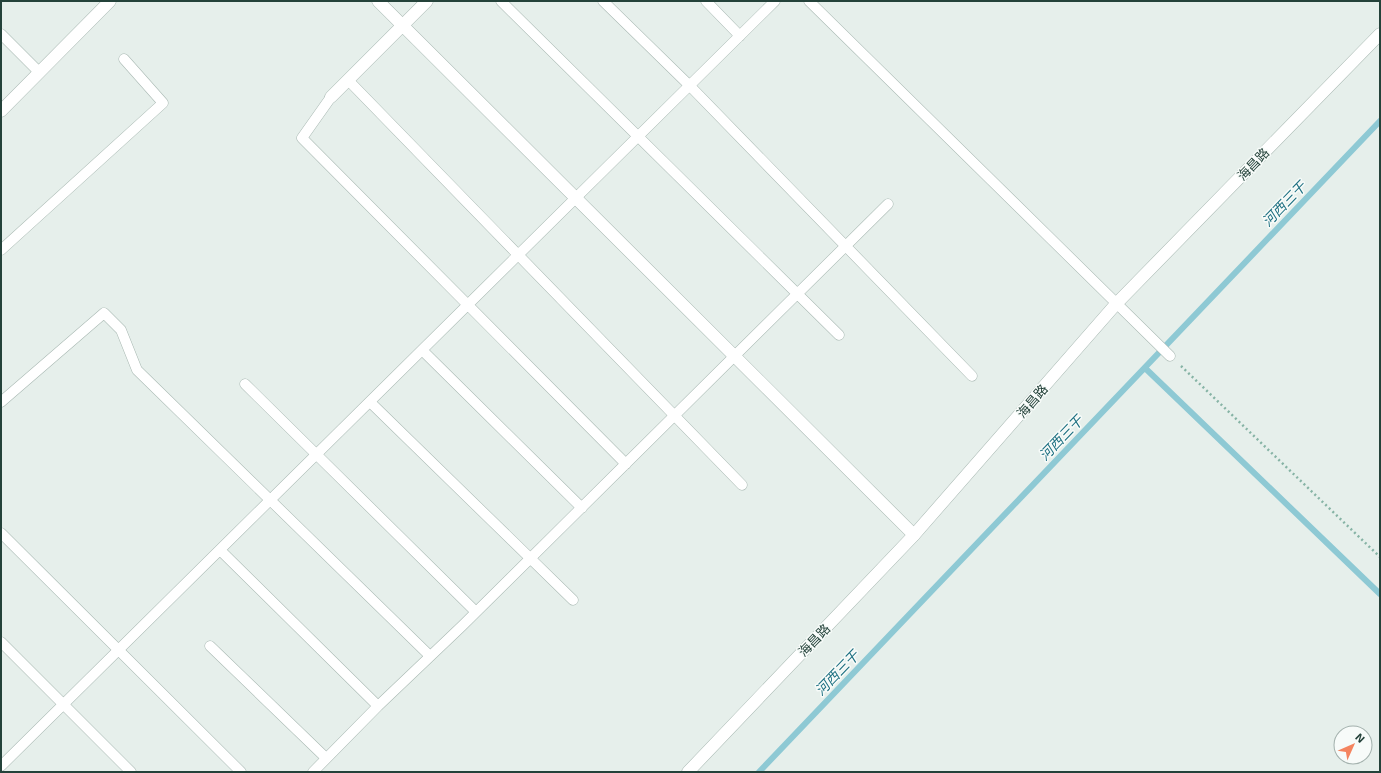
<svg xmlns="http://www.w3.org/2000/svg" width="1381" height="773" viewBox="0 0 1381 773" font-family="'Exo 2','Noto Sans SC',sans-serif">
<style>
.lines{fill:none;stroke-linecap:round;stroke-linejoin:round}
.stream{stroke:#8ec9d4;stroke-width:6}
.service-casing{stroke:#a8b8b2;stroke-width:11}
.minor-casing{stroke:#a8b8b2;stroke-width:13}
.tertiary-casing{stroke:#a8b8b2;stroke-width:13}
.path{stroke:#86b3a5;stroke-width:2.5;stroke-dasharray:2 3;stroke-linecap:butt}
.service{stroke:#fff;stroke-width:10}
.minor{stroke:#fff;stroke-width:12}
.tertiary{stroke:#fff;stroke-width:12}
.labels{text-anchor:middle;stroke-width:3;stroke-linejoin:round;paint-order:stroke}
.street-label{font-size:13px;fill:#24423a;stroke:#f7fbf9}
.water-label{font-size:14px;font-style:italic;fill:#1c6f80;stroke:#f7fbf9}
</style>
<rect width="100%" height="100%" fill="#e6efeb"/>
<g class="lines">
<!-- stream -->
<path class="stream" d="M1145 368 1380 594
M759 772 1380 121"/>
<!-- service casing -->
<g class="service-casing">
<path id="service" d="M501 1 839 335
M603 1 690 86 972 376
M706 1 740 36
M809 1 1170 356
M1 34 39 72
M348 80 742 485
M331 97 302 138 626 464
M1 250 163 103 124 59
M423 351 582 508
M245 384 476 612
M1 402 104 313 121 330 137 370 430 656
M370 402 573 600
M1 533 241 772
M220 550 378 706
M1 642 131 772
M210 646 326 758
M1 766 775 1
M313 772 378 706 462 626 888 204"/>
</g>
<!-- minor casing -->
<g class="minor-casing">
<path id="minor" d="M378 1 914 535
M331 97 427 1
M1 111 110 1"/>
</g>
<!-- tertiary casing -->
<g class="tertiary-casing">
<path id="tertiary" d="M688 772 914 535 1116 304 1380 34"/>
</g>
<!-- path -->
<path class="path" d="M1181 366 1380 557"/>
<!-- service -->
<use href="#service" class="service"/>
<!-- minor -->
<use href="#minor" class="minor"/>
<!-- tertiary -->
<use href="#tertiary" class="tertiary"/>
</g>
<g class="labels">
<!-- street labels -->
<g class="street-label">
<text transform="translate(1253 164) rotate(-46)" y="5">海昌路</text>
<text transform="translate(1032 401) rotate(-49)" y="5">海昌路</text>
<text transform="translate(814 640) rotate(-46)" y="5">海昌路</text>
</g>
<!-- water labels -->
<g class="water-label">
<text transform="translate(1284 204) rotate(-46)" y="5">河西三干</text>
<text transform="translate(1061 438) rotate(-46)" y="5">河西三干</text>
<text transform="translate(837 673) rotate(-46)" y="5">河西三干</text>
</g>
</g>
<!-- border -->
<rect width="1381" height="773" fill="none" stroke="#24423a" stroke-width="4"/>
<!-- north arrow -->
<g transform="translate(1353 745) rotate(45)"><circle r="19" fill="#f7fbf9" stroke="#a3b1ad"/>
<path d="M0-3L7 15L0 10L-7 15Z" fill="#f4845f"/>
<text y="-6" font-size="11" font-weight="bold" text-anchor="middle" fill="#24423a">N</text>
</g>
</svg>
